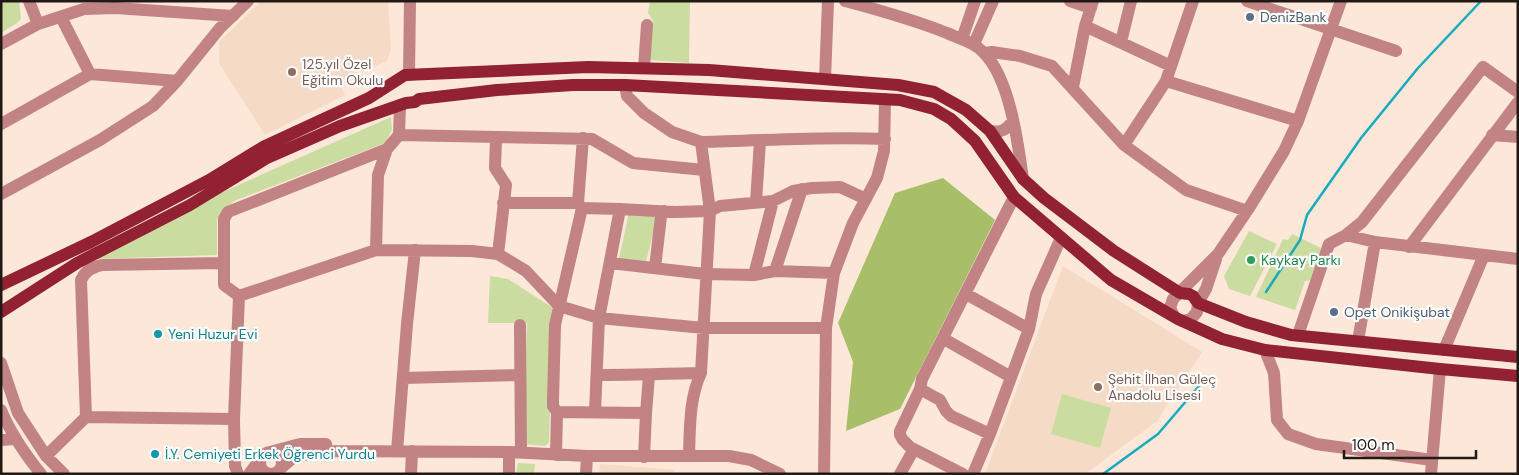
<svg xmlns="http://www.w3.org/2000/svg" width="1519" height="475" viewBox="0 0 1519 475" font-family="'DM Sans',sans-serif">
<style>
.built{fill:#f5dac6}
.green{fill:#cbdca0}
.forest{fill:#a9be69}
.lines{fill:none;stroke-linecap:round;stroke-linejoin:round}
.stream{stroke:#19aabd;stroke-width:2.5}
.minor{stroke:#c28384;stroke-width:12}
.major{stroke:#922231;stroke-width:12}
.service-dot{fill:#5c6f8a;stroke:#fff;stroke-width:2}
.education-dot{fill:#8d6e63;stroke:#fff;stroke-width:2}
.leisure-dot{fill:#2e9e5b;stroke:#fff;stroke-width:2}
.culture-dot{fill:#0f9aa8;stroke:#fff;stroke-width:2}
.labels{text-anchor:middle;stroke-width:4.5;stroke-linejoin:round;paint-order:stroke}
.service-label{font-size:14px;fill:#4e5e75;stroke:#fff;text-anchor:start}
.education-label{font-size:14px;fill:#785e54;stroke:#fff;text-anchor:start}
.leisure-label{font-size:14px;fill:#27864d;stroke:#fff;text-anchor:start}
.culture-label{font-size:14px;fill:#0d838f;stroke:#fff;text-anchor:start}
</style>
<rect width="100%" height="100%" fill="#fce7d8"/>
<!-- built -->
<path class="built" d="M261 1H388L391 49 387 61 339 81 345 95 265 135 219 63V42Z
M1063 266 1202 352 1157 421 1085 474H985Z
M600 464 674 470V474H599Z"/>
<!-- green -->
<path class="green" d="M1 1H19L21 19 17 23 1 33Z
M650 1H690L689 63 650 60 653 21 648 13Z
M391 117 392 130 385 143 234 201 217 219V255L93 259 198 203Z
M629 212 659 213 646 261 619 259Z
M1249 231 1277 244 1250 296 1229 289 1224 276Z
M1292 234 1321 248 1312 280 1305 281 1295 310 1256 297 1283 239 1288 240Z
M490 276 508 279 553 308 549 442 545 446 524 444 527 323H488Z
M1062 394 1111 408 1100 448 1051 434Z
M518 463 535 464 534 474H516Z"/>
<!-- forest -->
<path class="forest" d="M943 178 995 220 900 409 846 431 853 362 838 323 895 193Z"/>
<g class="lines">
<!-- stream -->
<path class="stream" d="M1266 292 1300 240 1307 215 1361 138 1418 68 1481 1
M1103 474 1158 434 1205 379"/>
<!-- minor -->
<path class="minor" d="M29 1 38 24
M845 1C879 10 914 20 947 33 960 39 974 42 984 53 1010 79 1018 143 1023 179
M1070 1 1091 8
M1247 1 1396 51
M61 17 90 74
M1085 26 1171 66
M962 39 975 1
M1121 42 1131 1
M1 44 38 24 84 9 115 8 233 16
M974 44 993 1
M985 53 992 52 1020 56 1052 66 1124 145 1186 190 1247 211
M644 68 647 25
M409 75 410 1
M825 79 828 1
M1166 81 1298 121
M625 85 627 96 644 113 672 132 701 142 710 211 701 373C689 398 690 429 689 456
M1073 87 1085 26 1093 1
M1 124 90 74 177 81
M990 131C1001 133 1006 130 1013 121
M399 135 592 139 633 163 704 170
M1492 135 1518 137
M496 137 495 168 506 185 498 254
M701 142C762 141 823 136 885 139
M1124 145 1166 81 1193 1
M387 149 228 212 224 219V285L239 296 376 250 472 251 498 254 526 271 559 306 599 318 704 328H826
M1 194 100 140 153 106 177 81 220 28 248 1
M756 202 760 141
M503 203H578
M582 208 620 209 675 212 710 211 720 206 773 201 793 191 812 188 840 187 866 199
M1346 235 1375 242
M1409 247 1518 102
M376 250 378 175 387 149 399 135 400 105
M610 263 705 274 754 275 775 271 834 273
M655 268 661 216 664 211
M775 271 802 189
M754 275 773 201
M966 294 1029 329
M1174 316 1170 308 1173 299 1218 254 1249 208 1284 151 1298 121 1341 1
M1182 321 1191 319 1197 312 1198 303 1206 289 1216 259
M520 325 521 453
M1298 335 1329 244 1346 235 1362 222 1483 67 1518 92
M944 339 1011 377
M1358 341 1375 242 1518 259
M1265 350 1274 373 1277 420 1288 434 1316 444 1432 460
M1444 350 1484 255
M1 363 18 413 46 456 64 474
M597 375C632 375 666 374 701 373
M403 378 520 375
M920 389 940 400 946 411 951 416 990 434
M1 410C11 434 24 453 41 474
M557 412 646 413
M595 412 599 318 620 209
M86 417 81 280C86 270 91 268 102 265L222 263
M1 440 15 439
M397 451 407 324 415 250
M270 452 300 444H326
M260 463a11 11 0 1 1 22 0a11 11 0 1 1-22 0Z
M556 455 557 412 553 406V400L555 325 582 208 578 203 583 138
M46 456 86 417 234 419
M644 457 646 413 649 376
M280 469 294 457 323 451 509 452 587 456H729L751 460 780 474
M238 474 235 466 234 419 239 296
M249 474 261 458
M411 474 412 451
M509 474V452
M586 474 587 456
M824 474 826 328 834 273 853 223 877 178 884 151 885 99
M900 474 914 449
M963 474 910 447 903 440 900 435V431L920 389 922 379 1014 197
M973 474 990 434 1029 329 1036 294 1061 238
M1431 474 1440 369"/>
<!-- major -->
<path class="major" d="M1 285 91 242 209 180 263 147 369 98 405 75 588 67 709 70 898 85 934 92 966 110 990 131 1023 179 1044 198 1114 251 1180 293 1189 294 1193 296 1198 303 1246 322 1291 335 1518 357
M1 312 77 263 190 205 267 158 340 126 406 103 415 102 419 99 497 90 573 85H625L900 100 934 109 951 119 975 141 1014 197 1111 280 1178 319 1222 339 1265 350 1440 369 1518 376"/>
</g>
<!-- markers -->
<g class="service-dot">
<circle cx="1250" cy="17" r="5"/>
<circle cx="1334" cy="312" r="5"/>
</g>
<g class="education-dot">
<circle cx="292" cy="72" r="5"/>
<circle cx="1098" cy="387" r="5"/>
</g>
<circle class="leisure-dot" cx="1251" cy="260" r="5"/>
<g class="culture-dot">
<circle cx="158" cy="334" r="5"/>
<circle cx="155" cy="454" r="5"/>
</g>
<g class="labels">
<!-- service labels -->
<g class="service-label">
<text x="1260" y="22">DenizBank</text>
<text x="1344" y="317">Opet Onikişubat</text>
</g>
<!-- education labels -->
<g class="education-label">
<text x="302" y="69">125.yıl Özel<tspan x="302" dy="16">Eğitim Okulu</tspan></text>
<text x="1108" y="384">Şehit İlhan Güleç<tspan x="1108" dy="16">Anadolu Lisesi</tspan></text>
</g>
<!-- leisure labels -->
<g class="leisure-label">
<text x="1261" y="265">Kaykay Parkı</text>
</g>
<!-- culture labels -->
<g class="culture-label">
<text x="168" y="339">Yeni Huzur Evi</text>
<text x="165" y="459">İ.Y. Cemiyeti Erkek Öğrenci Yurdu</text>
</g>
</g>
<!-- border -->
<rect width="1519" height="475" fill="none" stroke="#211914" stroke-width="5"/>
<!-- scale -->
<path d="M1344 450v8h132v-8" fill="none" stroke="#211914" stroke-width="2.5"/>
<text x="1352" y="450" font-size="15" fill="#211914" stroke="#ffffff" stroke-width="4" paint-order="stroke">100 m</text>
</svg>
